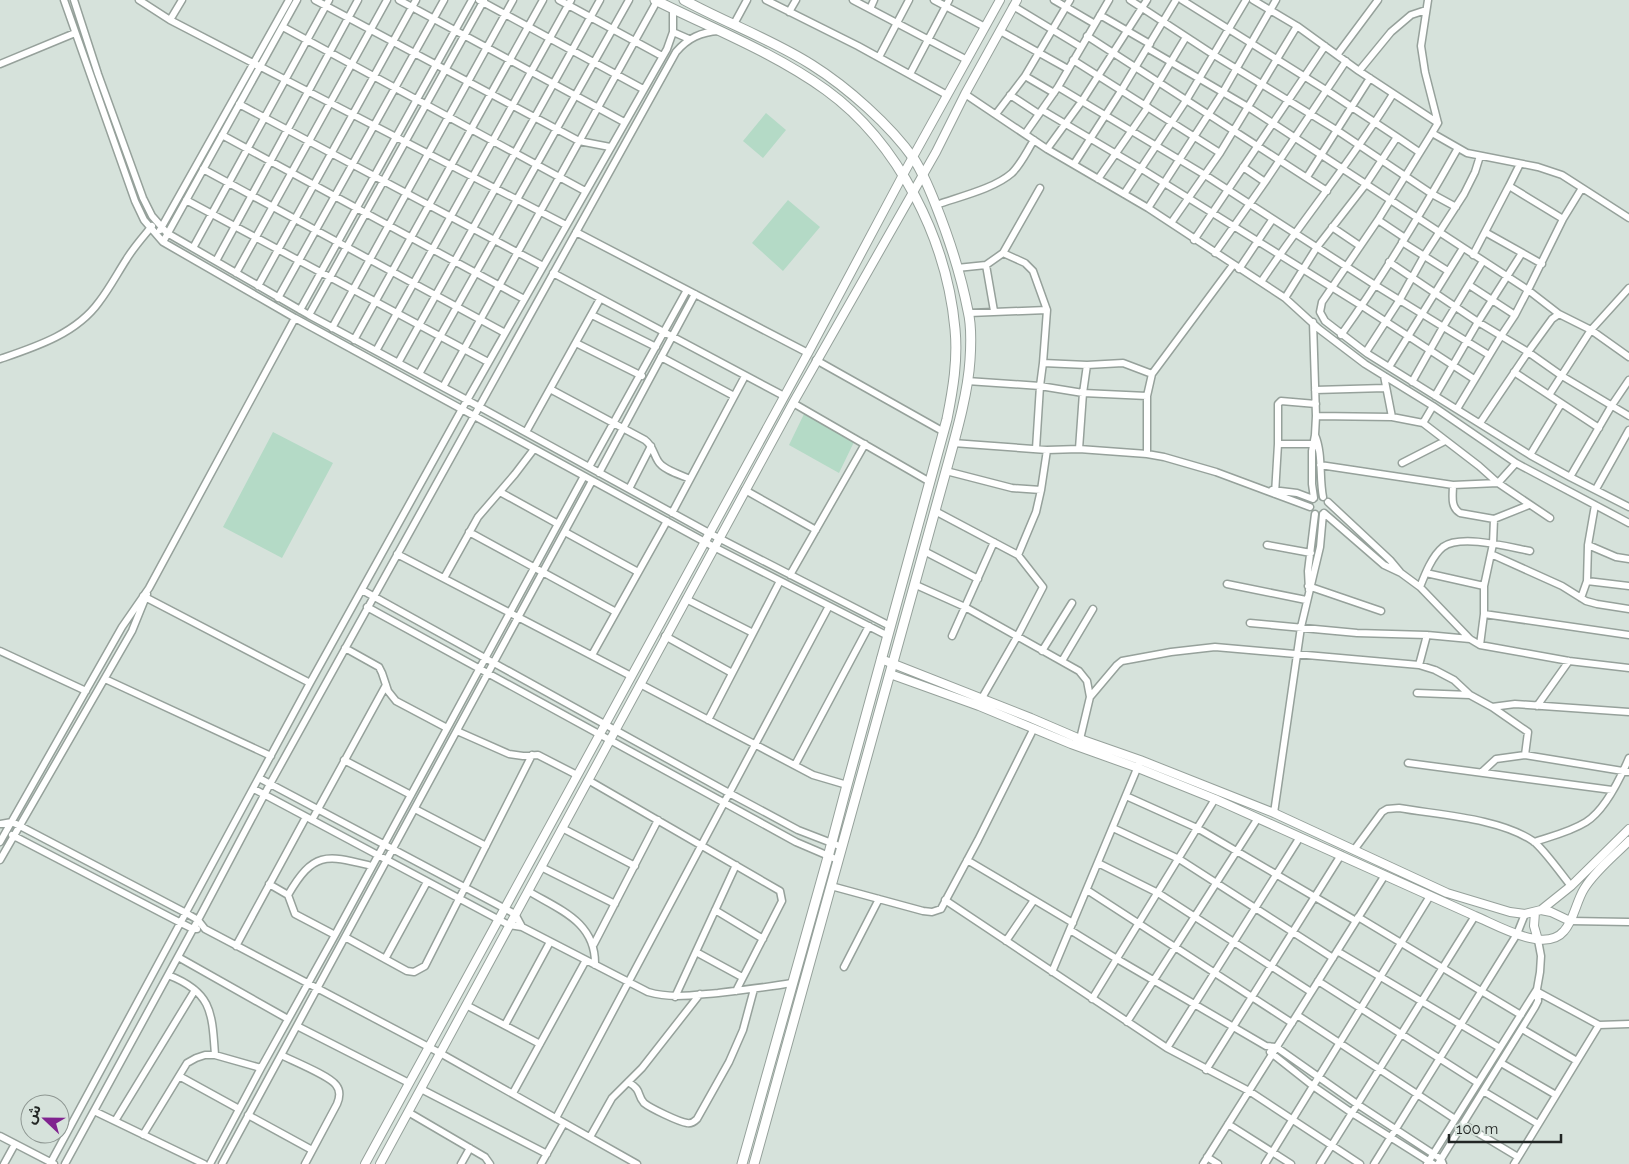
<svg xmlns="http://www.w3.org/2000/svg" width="1629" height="1164" viewBox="0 0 1629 1164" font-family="Raleway,'Noto Sans Arabic',sans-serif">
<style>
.green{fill:#b4dac6}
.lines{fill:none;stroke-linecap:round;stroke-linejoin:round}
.minor-casing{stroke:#96a19b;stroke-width:9}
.tertiary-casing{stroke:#96a19b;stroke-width:10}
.secondary-casing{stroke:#96a19b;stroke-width:11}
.minor{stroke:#fff;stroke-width:6}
.tertiary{stroke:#fff;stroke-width:8}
.secondary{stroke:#fff;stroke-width:9}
</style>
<rect width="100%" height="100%" fill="#d6e2db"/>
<!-- green -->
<path class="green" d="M766 113 786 130 763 158 743 141Z
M788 200 820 227 783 271 752 243Z
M804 414 854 442 839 473 789 445Z
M273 432 333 463 282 558 223 527Z"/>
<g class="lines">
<!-- minor casing -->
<g class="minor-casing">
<path id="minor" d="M64 0 135 201 144 220 163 242 295 318 714 547 888 636
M74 0 98 74 143 198 152 216 167 233 309 315 467 400 709 533 890 626
M139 0 170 20 566 225
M315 0 579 141 610 147
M399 0 624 122
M479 0 643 89
M559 0 662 56
M766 0 858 46 947 95
M853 0 967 60
M934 0 985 27
M1054 0 1095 24
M1130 0 1214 55 1338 131 1432 194 1456 207
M1182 0 1326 90 1397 137 1366 184 1317 247 1285 298
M1253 0 1297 26 1359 71 1438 123 1432 133 1467 153 1538 167 1562 175 1629 218
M1428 0 1421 46 1425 72 1438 123
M1013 6 1081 47
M870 9 874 0
M789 12 796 0
M1100 15 1150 44
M170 20 182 0
M734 24 747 0
M283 27 585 191
M1000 31 1068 69
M673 32 689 39
M1087 36 1327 191
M1147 48 1248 107 1528 290 1563 219 1582 188
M1337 55 1378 0
M879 57 909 0
M1073 60 1220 153
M0 64 75 33
M1359 71 1391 32 1411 15 1426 10
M910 74 949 0
M1025 76 1054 93
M1058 87 1205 175 1375 285 1489 355
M965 94 1047 149 1148 208 1285 298 1319 329 1365 364 1433 406 1516 463 1629 523
M1010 95 1039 114
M239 104 543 266
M1145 105 1186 37
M1042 110 1140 168 1362 306 1474 379
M996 114 1025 76 1070 0
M1432 133 1378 220 1322 302 1320 312 1325 321 1368 354 1530 455 1570 477 1629 507
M1025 134 1058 87 1109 0
M222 135 524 299
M1397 137 1419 152
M1047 149 1082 101 1147 0
M1074 164 1121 91 1176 0
M1243 167 1265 182
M203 169 505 333
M1307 177 1370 78
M1098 179 1148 107
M1509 186 1520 164
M1124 194 1187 99 1246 0
M186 200 488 362
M936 205C958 197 994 189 1012 173 1021 164 1027 151 1034 140
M1148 208 1223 92 1276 0
M1378 220 1405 238
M1171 223 1220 153 1297 26
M1332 227 1360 246
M160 230 289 0
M576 232 808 353
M1485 232 1542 264
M1194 240 1325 46
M163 242 297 0
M1402 242 1448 271
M193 248 329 0
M1003 253 1025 263 1033 271 1047 310 1043 363 1040 386 1036 449
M1215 253 1265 182 1346 61
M1473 255 1509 186 1563 219
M216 261 358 0
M1389 262 1478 322 1528 352 1562 376 1629 416
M986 265 994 311
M957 268 986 265 1003 253 1040 188
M1239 269 1272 220
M236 273 387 0
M553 273 784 396
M1261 282C1304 218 1353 159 1393 94
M258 286 416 0
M278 298 444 0
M300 310 472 0
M969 313 1047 310
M309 315 484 0
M592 315 656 347
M1515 315 1528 290 1559 314
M1313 322 1316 416 1315 435 1312 451V484L1314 498
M332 328 513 0
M1341 335C1384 275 1422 212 1458 148
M354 340 543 0
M576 343 642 376
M376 351 571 0
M1366 352 1399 301 1424 256 1464 194 1475 172 1480 156
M661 357 734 396
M0 359C35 347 76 334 99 302 109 289 117 274 126 260 133 248 143 237 152 226
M816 360 944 432
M398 363 600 0
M1043 363 1087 365 1123 363 1152 374
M1389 367 1463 248
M1514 372 1599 428
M419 374 629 0
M1384 376 1392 417
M967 381 1040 386 1083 393 1147 396
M1412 382 1443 327 1483 261
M443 387 657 1
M550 389 645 440C653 446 653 453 658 461 663 470 681 475 690 479
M1315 390 1385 388
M1549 395 1591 330 1629 288
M1435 396 1478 322 1522 253
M793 403 930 482
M1457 409 1501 336 1515 315 1469 285
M1316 416 1392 417 1423 423 1479 466 1498 483 1550 518
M1423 423 1433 406
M1480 423 1528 352 1552 319 1559 314 1591 330 1629 357
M526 432 600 299
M1315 435C1323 454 1319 477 1323 497
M953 443 1047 450 1079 449 1147 454 1164 457 1216 472 1310 507
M1278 444H1313
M1079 449 1083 393 1087 365
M1147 454V396L1152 374 1233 265
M1530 455 1561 404
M1402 463 1445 441
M1320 465 1453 485 1498 483 1516 463
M589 467 687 290
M946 471 1012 488 1041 490
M599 473 695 294
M1570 477 1612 405 1629 380
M1453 485C1453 495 1450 507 1460 513L1494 519 1529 505
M629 489 651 446
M1596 489 1629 430
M745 490 816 530
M1272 490 1297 493 1313 499
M500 492 558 524
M1275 494 1278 444V404L1281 401 1316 404
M1328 502 1390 560 1400 572
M935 511 1018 555 1043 587 1017 637 982 698
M672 513 745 376
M1324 513 1384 565 1401 573 1420 587 1470 639 1480 645 1569 661 1629 668
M469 532 616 612
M565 532 638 572
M1267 545 1311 553
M1588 545 1616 557 1629 559
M924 551 978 579
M397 554 631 676
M1491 554 1562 586 1586 601 1597 604 1629 609
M1018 555 1036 512 1041 490 1047 450
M1426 573 1484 586
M790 575 865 444
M444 578 478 517 515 474 534 449
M1587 581 1629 586
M1227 584 1306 600
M916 585 965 607 1079 671 1087 681 1090 697
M1308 586 1381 611
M1420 587C1425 574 1432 556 1443 547 1461 534 1509 547 1530 551
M362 590 729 793 798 830 842 847
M1309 590 1308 571 1315 514
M143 596 310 683
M1581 598 1587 581 1588 545 1595 505
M686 599 753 633
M367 607 796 842 838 860
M1484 614 1629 635
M1250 623 1357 633 1427 635 1470 639
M665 636 732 673
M952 636 994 542
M1480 645 1484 614V586L1493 544 1494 519
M345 648 379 667 382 673 388 691 396 701 447 728
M0 651 86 691
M1042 651 1072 603
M592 655 667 521
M1062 661 1093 609
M1419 665 1427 635
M105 679 271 756
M640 684 813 775 847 785
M1417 693 1470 695
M1537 706 1569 661
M1492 707 1515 704 1629 712
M708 720 780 581
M457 731 509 754 523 756 538 755 577 775
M1080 739 1090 697 1117 665 1122 661 1171 652 1215 647 1419 665 1435 670 1454 680 1470 695 1492 707 1528 732 1525 755
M344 760 411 795
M1408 763 1612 790
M795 765 869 626
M1482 772 1496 759 1525 755 1629 772
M259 778 515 914 522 927
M588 780 780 891 782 901 736 991
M254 789 509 925 522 927 648 992C672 999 694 995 718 993 743 990 768 987 792 983
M1126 796 1197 828 1356 921
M415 809 486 846
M1274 813 1301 627 1320 547 1323 514
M312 820 386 685
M0 824 12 822 20 826 186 913 198 920 205 929 440 1053 637 1164
M562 828 635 866
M1113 828 1179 859 1333 958
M12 835 181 923 193 929H197
M0 842 122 627 149 588 295 318
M1534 842C1552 836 1570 832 1586 822 1605 810 1620 779 1629 758
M1354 850 1382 812 1387 809 1399 808C1439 815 1499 818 1533 841 1543 848 1562 875 1571 886
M0 860 132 631 147 594
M967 860 1073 923
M1098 863 1158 893 1311 992
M541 867 615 904
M269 884 288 895 295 914 335 935
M831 886 923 911 932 912 941 909 978 840 1034 728
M1087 890 1292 1023
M528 891C560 910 596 922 595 965
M288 895C314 850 327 855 372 866
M945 900 1167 1048 1249 1091 1360 1164
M715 910 763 939
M1358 917 1521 1015
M1570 921 1629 922
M1070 930 1117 959 1266 1046 1276 1047 1357 1104 1441 1159 1443 1164
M345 937 407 971 414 972 425 966 532 755
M1006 941 1034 900
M594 944 658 820
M236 946 306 817
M1337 951 1500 1048
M696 952 742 977
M178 957 288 1019
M385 959 427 882
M844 967 879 899
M1052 972 1139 764
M168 975C212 992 212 1012 215 1055
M1318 981 1478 1083
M1536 991 1599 1025 1629 1024
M675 997 736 865
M1092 999 1215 799
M466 1005 540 1044
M1297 1015 1455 1119
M1127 1022 1258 818
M505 1025 550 942
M297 1026 409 1083
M1522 1029 1577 1061
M1167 1048 1300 837
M1270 1052 1313 1086 1352 1113 1433 1164
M281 1055C293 1061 330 1076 336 1085 341 1091 340 1097 337 1104L305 1164
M1501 1063 1556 1095
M1206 1070 1341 855
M179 1076 239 1109
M628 1082C643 1091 636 1094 644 1103 650 1108 679 1122 687 1123 691 1124 694 1122 697 1119L729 1062 743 1030 754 989
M421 1089 547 1154
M1483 1091 1538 1124
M513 1093 586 960
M94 1111 204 1164
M408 1112 485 1157 490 1164
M248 1115 312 1150
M556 1118 829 606
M115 1121 195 990
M1228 1124 1291 1164
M1463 1124 1518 1157
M143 1135 179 1076 187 1063 196 1058 205 1055H215L261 1068
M0 1136 54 1164
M590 1137 612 1098 642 1068 700 994
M1207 1157 1218 1164
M4 1164 15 1144
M50 1164 310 683 462 409 667 49 673 32V9
M65 1164 198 920 270 784 676 52C688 38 701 32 719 31
M210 1164 261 1068 335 935 584 476
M222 1164 592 481
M461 1164 470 1148
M541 1164 564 1123
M1203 1164 1385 875
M1265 1164 1430 896
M1320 1164 1475 916
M1374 1164 1517 934 1525 914
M1427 1164 1537 989
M1438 1164 1535 1007 1538 1001 1537 989 1540 972 1541 956 1538 940
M1514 1164 1599 1025"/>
</g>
<!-- tertiary casing -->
<g class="tertiary-casing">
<path id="tertiary" d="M881 659 1031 718 1080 739 1140 760 1274 813 1447 893 1510 912 1525 914 1541 910 1571 886 1629 829
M890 674 979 706 1071 744 1138 768 1215 799 1475 916C1497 925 1545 954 1564 931 1574 920 1576 902 1584 889 1595 871 1614 856 1629 841
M1541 910 1551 912 1570 921
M1535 912 1534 926 1538 940
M365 1164 808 353 904 173 1000 0
M380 1164 793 403 936 152 965 94 1017 0"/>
</g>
<!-- secondary casing -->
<g class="secondary-casing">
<path id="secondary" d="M655 0C713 29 773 52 826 90 899 143 947 240 955 329 958 360 953 389 947 419L847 785 828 857 742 1164
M684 0C726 23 771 39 812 65 847 87 890 125 914 159 923 173 929 188 935 203 949 238 961 275 968 311 972 327 971 345 970 360 968 394 955 438 946 471L754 1164"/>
</g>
<!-- minor -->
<use href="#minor" class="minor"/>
<!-- tertiary -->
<use href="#tertiary" class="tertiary"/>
<!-- secondary -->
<use href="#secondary" class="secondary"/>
</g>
<!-- north arrow -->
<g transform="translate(45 1119) rotate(292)"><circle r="24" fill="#d6e2db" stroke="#8e9792"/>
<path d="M0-4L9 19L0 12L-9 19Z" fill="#80238f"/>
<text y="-8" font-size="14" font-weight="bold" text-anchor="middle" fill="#222624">ش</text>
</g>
<!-- scale -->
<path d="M1449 1134v8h112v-8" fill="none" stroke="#222624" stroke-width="2.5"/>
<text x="1456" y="1134" font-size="15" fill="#222624" stroke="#d6e2db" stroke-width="4" paint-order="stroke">100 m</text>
</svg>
